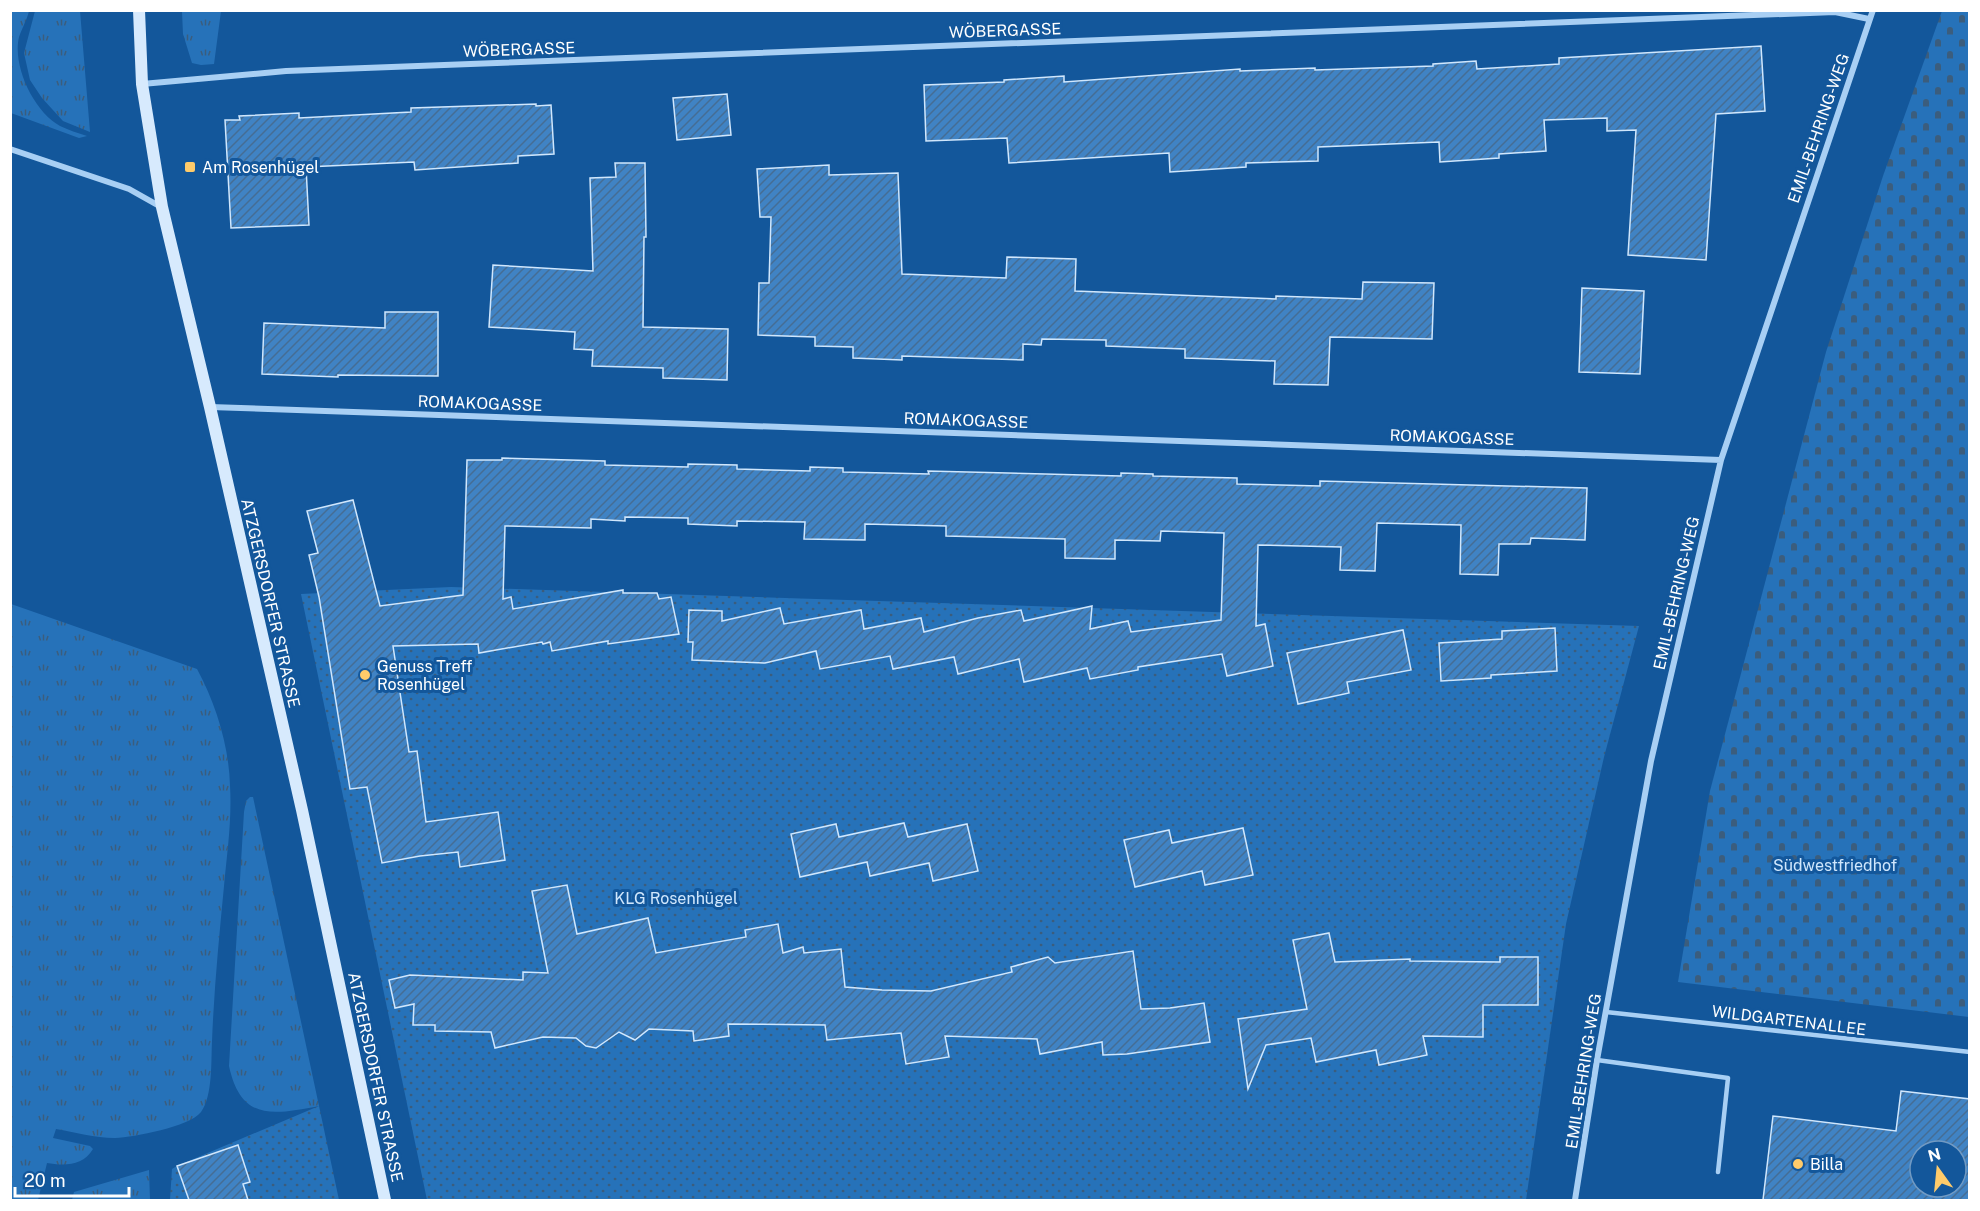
<svg xmlns="http://www.w3.org/2000/svg" width="1980" height="1211" viewBox="0 0 1980 1211" font-family="'Public Sans',sans-serif">
<style>
.grass{fill:url(#grass-tufts)}
.cemetery{fill:url(#cemetery-stones)}
.garden{fill:url(#garden-dots)}
.building{fill:url(#building-hatch);stroke:#d0e7fd;stroke-width:1.5;fill-rule:evenodd}
.lines{fill:none;stroke-linecap:round;stroke-linejoin:round}
.service{stroke:#a8cff4;stroke-width:4.5}
.minor{stroke:#a8cff4;stroke-width:6}
.secondary{stroke:#d7eafd;stroke-width:12}
.poi-dot{fill:#ffcb6a;stroke:#13579b;stroke-width:2}
.labels{text-anchor:middle;stroke-width:6;stroke-linejoin:round;paint-order:stroke}
.street-label{font-size:16px;fill:#fff;stroke:#13579b}
.poi-label{font-size:16px;fill:#fff;stroke:#13579b;text-anchor:start}
.park-label{font-size:16px;fill:#d0e7fd;stroke:#13579b}
</style>
<defs>
<pattern id="grass-tufts" width="24" height="20" patternUnits="userSpaceOnUse" patternTransform="scale(1.5)"><rect width="24" height="20" fill="#2672b9"/><path d="M3 7l-1-3M5 7V3M7 7l1-3M15 17l-1-3M17 17v-4M19 17l1-3" fill="none" stroke="#3b5d7d"/></pattern>
<pattern id="cemetery-stones" width="16" height="16" patternUnits="userSpaceOnUse" patternTransform="scale(1.5)"><rect width="16" height="16" fill="#2672b9"/><path d="M2 7V4a2 2 0 0 1 4 0v3zM10 15v-3a2 2 0 0 1 4 0v3z" fill="#3b5d7d"/></pattern>
<pattern id="garden-dots" width="8" height="8" patternUnits="userSpaceOnUse" patternTransform="scale(1.5)"><rect width="8" height="8" fill="#2672b9"/><path d="M2 2h.1M6 6h.1" fill="none" stroke="#3b5d7d" stroke-width="1.8" stroke-linecap="round"/></pattern>
<pattern id="building-hatch" width="6" height="6" patternUnits="userSpaceOnUse" patternTransform="scale(1.5)"><rect width="6" height="6" fill="#4083c4"/><path d="M-1 1l2-2M0 6l6-6M5 7l2-2" fill="none" stroke="#456d94"/></pattern>
</defs>
<rect width="100%" height="100%" fill="#13579b"/>
<!-- grass -->
<path class="grass" d="M10 11H29C27 20 22 28 19 37 12 66 34 112 60 126 68 130 78 133 87 136L79 138 11 113Z
M35 11H80L90 132 63 121 42 98 30 80 24 53Z
M182 11H221L214 64 201 65 192 63 183 34Z
M11 604 197 669C216 704 229 746 230 786 232 820 227 853 224 886 219 938 214 989 212 1041 211 1060 213 1096 201 1112 189 1127 134 1137 115 1138 95 1138 75 1132 56 1129L53 1138 90 1146 93 1149C83 1166 64 1166 47 1163L38 1200H10Z
M250 797H253L319 1106C272 1115 241 1121 229 1066L244 812 246 801Z
M149 1170 150 1200H72L74 1192Z"/>
<!-- cemetery -->
<path class="cemetery" d="M1942 11H1970L1969 1017 1678 982 1710 791 1826 352 1883 176Z"/>
<!-- garden -->
<path class="garden" d="M451 587 1639 626 1604 757 1566 924 1526 1200H427L301 594Z
M319 1106 339 1200H170L172 1169 177 1166Z"/>
<!-- building -->
<path class="building" d="M1761 46 1765 111 1716 114 1706 260 1628 255 1636 130 1607 131V118L1544 120 1546 151 1499 154V158L1440 162 1439 142 1318 147V161L1246 163V167L1170 172 1169 153 1009 163 1007 138 926 141 924 85 1004 82V80L1064 76V82L1240 69V71L1315 68V70L1433 66V64L1476 61 1477 69 1559 64V58Z
M727 94 731 135 677 140 673 98Z
M536 104V106L551 105 554 154 518 156V163L415 170 414 162 306 167 309 225 231 228 225 120H240L239 116 299 113V118L411 112V108Z
M615 163H645L646 237H644L643 327 728 329 727 380 663 378V368L592 366 593 350 574 349 575 332 489 327 493 265 593 271 590 178 616 177Z
M829 165V175L898 173 902 274 1006 278 1007 257 1076 259 1075 291 1276 299V296L1362 299 1363 282 1434 283 1432 339 1330 337 1328 385 1274 384 1275 361 1185 358V349L1106 346V340L1042 339 1041 345 1023 344V360L902 356V360L853 358V347L815 346V337L758 335 759 283H769L771 217H760L757 169Z
M1582 288 1644 291 1640 374 1579 372Z
M385 312H438V376L338 375V377L262 374 264 323 385 328Z
M502 458 605 461V465L688 467V464L737 465V469L810 471V467L843 468V472L929 474 928 471 1121 476V473L1153 474V476L1237 478V484L1320 486V481L1587 488 1585 540 1531 538 1530 544H1499L1498 575 1460 574 1461 525 1377 523 1375 571 1340 570 1341 547 1258 545 1256 626 1265 624 1273 666 1227 676 1222 654 1138 667V670L1090 679 1087 668 1024 682 1019 659 958 674 954 657 893 669 890 656 820 669 816 651 765 663 692 660 693 642H688L689 610 722 611V621L780 608 784 624 861 610 864 629 921 618 924 632 978 618 1021 610 1024 621 1092 606 1090 629 1128 621 1131 632 1175 626 1221 620 1224 533 1161 531 1160 541 1115 540V559L1065 558V539L946 536V526L865 524V540L804 539 805 522 737 521V526L688 524V518L625 517V521L591 519V528L505 526 503 599 511 597 513 609 623 590V593H657L659 599 671 597 679 634 608 644V641L552 651 550 642 543 644 542 642 479 653 478 644 393 646 409 752 417 751 426 822 498 812 505 860 460 867 458 852 420 856 382 863 367 787 350 789 319 597 309 555 318 553 307 511 353 500 380 606 463 595 467 460H502Z
M1555 628 1557 671 1491 675V678L1441 681 1439 643 1502 639V631Z
M1403 630 1411 670 1347 682 1349 693 1298 704 1287 653Z
M904 823 908 837 967 824 978 871 933 881 929 863 870 876 867 862 800 877 791 834 836 824 839 837Z
M1243 828 1253 875 1205 885 1202 871 1135 887 1124 840 1169 830 1172 843Z
M567 885 577 934 648 918 656 953 746 937 745 930 778 924 783 953 803 947 804 953 841 949 845 987 882 990 931 991 1012 972 1011 967 1048 957 1055 963 1133 951 1141 1009 1170 1008 1204 1003 1210 1042 1127 1054 1103 1055 1102 1042 1040 1054 1037 1039 945 1036 949 1057 906 1064 901 1033 827 1040 825 1025 728 1024 729 1036 694 1041 693 1031 649 1029 635 1040 619 1032 596 1048 586 1046 576 1038 543 1037 495 1048 491 1032 435 1031V1025H413L414 1004 395 1008 389 980 410 975 523 980V972L548 973 532 891Z
M1329 933 1335 962 1410 959V961L1500 962V957H1538V1005H1483V1037L1423 1036 1427 1055 1379 1065 1376 1050 1316 1062 1311 1038 1266 1045 1248 1089 1238 1019 1307 1009 1293 940Z
M1901 1091 1970 1099V1200H1763L1773 1116 1896 1131ZM1920 1151H1956V1187H1920Z
M238 1145 250 1182 243 1184 248 1200H189L177 1166Z"/>
<g class="lines">
<!-- service -->
<path class="service" d="M1606 1012 1970 1052
M1597 1060 1728 1078 1718 1172"/>
<!-- minor -->
<path class="minor" d="M142 84 286 71 1835 12 1869 19
M10 149 129 189 161 207
M210 407 1721 460
M1575 1200 1597 1060 1651 761 1721 460 1873 10"/>
<!-- secondary -->
<path class="secondary" d="M139 10 142 84 162 207 210 407 302 810 385 1200"/>
</g>
<!-- markers -->
<g class="poi-dot">
<rect x="184" y="161" width="12" height="12" rx="3"/>
<circle cx="365" cy="675" r="6"/>
<circle cx="1798" cy="1164" r="6"/>
</g>
<g class="labels">
<!-- street labels -->
<g class="street-label">
<text transform="translate(1005 30) rotate(-2)" y="6">WÖBERGASSE</text>
<text transform="translate(519 49) rotate(-2)" y="6">WÖBERGASSE</text>
<text transform="translate(1818 128) rotate(-71)" y="6">EMIL-BEHRING-WEG</text>
<text transform="translate(480 403) rotate(2)" y="6">ROMAKOGASSE</text>
<text transform="translate(966 420) rotate(2)" y="6">ROMAKOGASSE</text>
<text transform="translate(1452 437) rotate(2)" y="6">ROMAKOGASSE</text>
<text transform="translate(1676 593) rotate(-77)" y="6">EMIL-BEHRING-WEG</text>
<text transform="translate(271 603) rotate(77)" y="6">ATZGERSDORFER STRASSE</text>
<text transform="translate(1789 1020) rotate(7)" y="6">WILDGARTENALLEE</text>
<text transform="translate(1583 1071) rotate(-81)" y="6">EMIL-BEHRING-WEG</text>
<text transform="translate(376 1077) rotate(78)" y="6">ATZGERSDORFER STRASSE</text>
</g>
<!-- poi labels -->
<g class="poi-label">
<text x="202" y="173">Am Rosenhügel</text>
<text x="377" y="672">Genuss Treff<tspan x="377" dy="18">Rosenhügel</tspan></text>
<text x="1810" y="1170">Billa</text>
</g>
<!-- park labels -->
<g class="park-label">
<text x="1835" y="871">Südwestfriedhof</text>
<text x="676" y="904">KLG Rosenhügel</text>
</g>
</g>
<!-- border -->
<rect width="1980" height="1211" fill="none" stroke="#ffffff" stroke-width="24"/>
<!-- north arrow -->
<g transform="translate(1938 1169) rotate(345)"><circle r="28" fill="#13579b" stroke="#719ac3" stroke-width="1.5"/>
<path d="M0-4.5L10 22L0 15L-10 22Z" fill="#ffcb6a"/>
<text y="-9" font-size="16" font-weight="bold" text-anchor="middle" fill="#ffffff">N</text>
</g>
<!-- scale -->
<path d="M15 1187v9h114v-9" fill="none" stroke="#ffffff" stroke-width="3"/>
<text x="24" y="1187" font-size="18" fill="#ffffff" stroke="#13579b" stroke-width="4.5" paint-order="stroke">20 m</text>
</svg>
